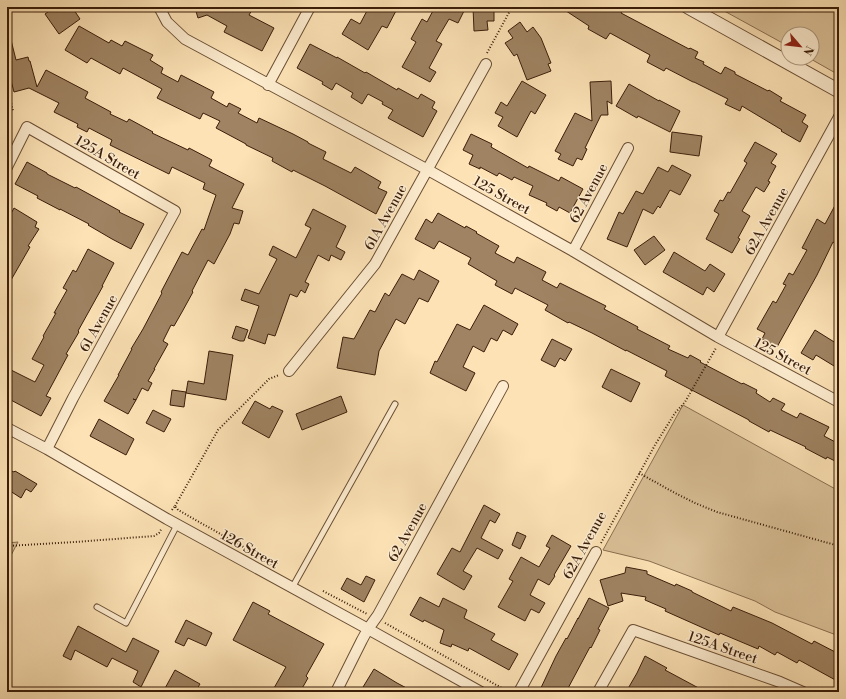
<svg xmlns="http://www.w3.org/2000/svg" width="846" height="699" viewBox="0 0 846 699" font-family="'Libre Bodoni',serif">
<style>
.green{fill:#dbc198;stroke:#8a6f50}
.building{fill:#9f8362;stroke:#3a1d09}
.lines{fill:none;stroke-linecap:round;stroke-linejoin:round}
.service-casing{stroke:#6a4e34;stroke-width:7}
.minor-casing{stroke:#6a4e34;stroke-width:12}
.tertiary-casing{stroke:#6a4e34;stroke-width:15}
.path{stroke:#3a1d09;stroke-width:2;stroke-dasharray:1 2;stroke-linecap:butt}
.service{stroke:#fdeccf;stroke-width:5}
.minor{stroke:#fdeccf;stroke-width:10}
.tertiary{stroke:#fdeccf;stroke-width:13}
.labels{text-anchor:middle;stroke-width:3;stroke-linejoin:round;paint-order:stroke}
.street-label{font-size:14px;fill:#3a1d09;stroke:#fdeccf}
</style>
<rect width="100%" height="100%" fill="#fce2b5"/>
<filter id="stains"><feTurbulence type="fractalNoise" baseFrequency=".005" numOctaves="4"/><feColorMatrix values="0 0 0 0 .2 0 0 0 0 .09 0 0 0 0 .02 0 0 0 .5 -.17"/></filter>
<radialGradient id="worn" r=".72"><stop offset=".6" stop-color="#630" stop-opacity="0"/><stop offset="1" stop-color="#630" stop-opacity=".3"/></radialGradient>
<!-- green -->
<path class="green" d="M717 7H839V75L809 58H812V34H788V46Z
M683 405 839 491V636L775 612 755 601 649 561 603 550Z
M18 542 7 563V543Z"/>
<!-- building -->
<path class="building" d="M55 7H72L80 19 59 34 45 14Z
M193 7H245L252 10 249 15 274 28 262 51 224 32 227 26 207 15 198 18 195 8Z
M369 7H398L387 28 382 26 368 50 342 34 351 19 360 24Z
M435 7H466L458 23 449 19 436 41 442 44 429 68 436 72 430 82 402 67 416 42 411 39 422 19 427 22Z
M473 7H494V21H487L488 30 474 31Z
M560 7H614L622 11 621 13 689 49 690 48 698 52 695 58 704 62 703 64 721 74 725 67 735 72V74L768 91 769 90 782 98 780 101 806 115 802 122 808 126 800 142 781 131 782 130 742 106 740 111 725 104 728 99 694 82H693L666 68 664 71 647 62 650 55 610 33 606 39 588 29 589 26Z
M520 22 527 32 533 27 541 38 551 63 548 64 551 71 527 80 517 54 514 56 505 43 513 38 508 31Z
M79 26 109 43 111 40 122 46 125 41 153 55 150 60 163 68 161 73 178 82 181 75 214 92 211 98 227 107 229 103 241 109 238 113 257 123 259 118 293 134 308 142V143L326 152 323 159 351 173 355 167 381 182 378 188 387 192 376 214 325 186 293 170 292 172 272 161 273 158 246 145V144L216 128 220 121 203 113 200 119 157 98 162 89 123 68 120 74 91 58 87 63 65 50Z
M10 36 16 60 28 57 29 61H30L37 87 46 70 88 92 85 98 111 112 110 114 127 122 129 119 153 132 152 133 188 150 189 148 212 160 209 166 244 184 232 208 243 211 239 224 234 223 230 234 214 264 208 260 192 291 193 292 182 312 174 326 171 325 163 341 168 344 154 369H155L148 381 152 383 148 391 142 388 136 400 133 399 136 400 128 414 104 401 119 375H118L132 349H131L143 329 162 293 161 292 182 252 188 255 202 229 204 230 216 195 203 189 205 183 172 167 169 174 110 145 112 140 89 128 87 132 77 127 78 124 54 112 59 103 29 88 14 92 7 65V37Z
M310 44 337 58V57L365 73 366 72 397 90 398 88 418 99 421 94 435 102 432 108 437 111 423 137 388 118 393 110 382 104 383 102 368 94 362 104 351 97 353 93 336 83 332 90 322 84 323 82 297 68Z
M522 81 546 95 535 114 531 111 517 137 498 126 503 117 495 113 501 102 507 106Z
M611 81 612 104 607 101 608 115H601L585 148 587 149 582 160 577 158 573 166 558 159 561 154 555 151 575 113 592 121 590 82Z
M629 84 659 101V100L680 111 670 132 638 116 637 118 616 106Z
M672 132 702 136 699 156 670 152Z
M471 134 492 144 491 147 528 168 529 166 559 181 561 177 583 189 570 213 559 207 557 211 546 205 547 203 529 195 533 186 514 177 512 180 499 173 497 176 480 167V169L469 164 473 155 463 150Z
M755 142 777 154 771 163 776 166 768 181 770 182 764 192 756 187 742 211 750 216 738 238 740 239 732 253 706 239 719 214 714 211 720 200 723 201 728 192 730 193 747 163 744 161Z
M27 162 47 173V174L75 188 76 187 120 211 119 212 144 224 131 249 112 239 88 225 89 224 60 209V210L37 198 38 196 15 184Z
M672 165 691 175 680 195 670 190 660 208 658 206 653 214 643 209 627 247 607 239 619 212 623 214 636 191 643 194 658 167 668 172Z
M839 198V238L836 244 833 242 817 275 777 347 762 339 765 333 757 329 773 301 776 303 786 285 783 284 789 273 793 275 807 250 802 248 817 219 825 224Z
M14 208 37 222 35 227 39 229 28 246 30 247 7 287V221Z
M313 209 346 226 336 247 345 252 341 260 331 255 329 261 318 255 305 282 309 284 305 293 301 290 297 297 290 294 275 336 268 334 265 344 248 338 259 306 241 300 245 289 259 294 277 259 269 255 273 246 296 258 311 228 305 225Z
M438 213 465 228 466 226 477 232 476 233 499 246 495 253 514 263 517 257 546 272 542 280 557 288 560 283 606 306 604 309 638 327 637 329 670 346 668 349 688 358 690 355 701 361 700 362 742 384 743 383 757 390 756 393 770 402 773 398 785 404 781 410 797 418 800 413 829 427 824 436 839 444V463L827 457 826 459 805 448 806 447 770 430 769 432 749 421V420L665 376 667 371 626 350V351L592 333 569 322 568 323 545 310 548 305 515 288 512 294 495 285 497 281 468 264 471 258 439 241 434 249 415 239 426 219 432 223Z
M654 236 665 250 645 265 634 250Z
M88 249 114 263 102 286H103L78 331 79 332 66 354 68 355 46 396 51 398 41 416 7 398V368L35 382 44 365 32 359 44 337 43 336 56 313H54L67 290 63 288 73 270 76 272Z
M674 252 705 271 710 264 725 274 714 292 707 287 703 295 663 272Z
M419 270 439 281 428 302 419 298 405 324 396 319 379 351 375 375 337 368 343 337 354 339 370 310 375 312 385 293 389 296 402 274 414 280Z
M484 305 518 324 512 335 503 330 497 341 491 338 484 352 473 346 463 367 475 373 466 391 430 373 435 361 437 362 457 324 470 330Z
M236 326 248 330 244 341H240L232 338Z
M815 330 839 345V369L816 355 813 360 801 353Z
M552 339 572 349 565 361 560 358 555 367 541 360Z
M209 351 233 355 226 400 186 393 188 381 204 384Z
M611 369 640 383 631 402 602 387Z
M172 390 186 392 184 407 170 405Z
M341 396 347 412 302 430 296 414Z
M255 401 270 409 272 406 283 411 269 438 242 423Z
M153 410 171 419 164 432 146 423Z
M99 419 134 439 126 455 90 436Z
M7 469 14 472 15 471 37 484 31 492 26 489 21 498 7 489Z
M484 505 500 514 495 523 490 520 481 538 503 550 498 559 477 548 463 571 472 576 464 590 437 574 452 548 460 552Z
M517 532 526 536 520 549 512 545Z
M552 535 571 546 554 575 555 576 549 585 538 579 530 595 545 603 539 613 531 609 525 621 498 607 513 581 509 579 521 557 539 567 550 548 546 546Z
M626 567 647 571V574L675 586 676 584 692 591V592L731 611 733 607 772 623 812 644 814 641 839 654V682L799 660 797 663 777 652 775 655 759 646 758 649 720 633 719 635 665 611 666 609 645 600 646 597 621 593 623 601 608 606 600 580 625 573Z
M366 576 375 580 364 602 341 589 347 578 361 585Z
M420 597 439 607 443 598 467 610 464 618 495 634 491 640 518 654 509 670 469 648 468 651 452 644 451 647 440 643 444 630 424 620 423 622 410 615Z
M589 598 609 608 598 629 600 630 591 648 590 647 566 692H539L556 656 566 638 567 639 578 618V619Z
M253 602 270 611 268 614 324 644 306 676 308 678 300 692H282L274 688 286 667 233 640Z
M186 620 212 633 206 646 188 638 184 646 175 642Z
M78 626 126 652 133 638 159 651 141 687 133 682 138 671 112 658 107 667 75 650 71 660 63 656Z
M645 656 667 668 665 670 706 692H626L637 673Z
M374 669 397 683 414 692H360Z
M175 670 200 684 195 692H163Z"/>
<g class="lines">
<!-- service casing -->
<g class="service-casing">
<path id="service" d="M292 588 395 404
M97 607 126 623 177 525"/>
</g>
<!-- minor casing -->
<g class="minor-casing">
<path id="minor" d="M159 7 167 22 185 39 428 170 573 251 718 337 839 402
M268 85 310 7
M7 167 27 127 175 211 73 398 47 449
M573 251 628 148
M718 337 839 117
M289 371 375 264 486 64
M7 428 47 449 167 519 368 629 481 692
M336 692 362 640 368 629 378 615 503 386
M519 692 596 552
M598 692 633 630 780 682 803 692"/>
</g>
<!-- tertiary casing -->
<g class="tertiary-casing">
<path id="tertiary" d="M688 7 839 91"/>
</g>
<!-- path -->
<path class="path" d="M487 53 512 7
M7 86 13 111
M639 473 675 493 695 503 717 512 839 546
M175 506 218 430 269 379 279 375
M172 510 175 506 178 510 270 562
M601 543 655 445 675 413 685 402 716 348
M7 546 75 542 154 536 159 533 162 528
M323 591 367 614
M385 623 509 692"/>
<!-- service -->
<use href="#service" class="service"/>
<!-- minor -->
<use href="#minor" class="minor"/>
<!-- tertiary -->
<use href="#tertiary" class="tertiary"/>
</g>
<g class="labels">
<!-- street labels -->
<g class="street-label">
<text transform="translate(108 157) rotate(30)" y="5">125A Street</text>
<text transform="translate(588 193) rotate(-62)" y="5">62 Avenue</text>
<text transform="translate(502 195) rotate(29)" y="5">125 Street</text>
<text transform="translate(385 217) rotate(-61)" y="5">61A Avenue</text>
<text transform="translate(766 221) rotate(-61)" y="5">62A Avenue</text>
<text transform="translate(98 323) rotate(-61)" y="5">61 Avenue</text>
<text transform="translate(783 356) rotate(28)" y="5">125 Street</text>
<text transform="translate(407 532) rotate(-61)" y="5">62 Avenue</text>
<text transform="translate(584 545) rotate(-61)" y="5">62A Avenue</text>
<text transform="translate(250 549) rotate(29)" y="5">126 Street</text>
<text transform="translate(723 647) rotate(19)" y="5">125A Street</text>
</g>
</g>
<!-- margin -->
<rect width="846" height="699" fill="none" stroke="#fce2b5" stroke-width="24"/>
<rect x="8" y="8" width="830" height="683" fill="none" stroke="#3a1d09" stroke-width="2"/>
<rect x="12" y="12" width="822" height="675" fill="none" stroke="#3a1d09"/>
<!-- north arrow -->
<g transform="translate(800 46) rotate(118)"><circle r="19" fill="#fdeccf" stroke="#af9980"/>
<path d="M0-3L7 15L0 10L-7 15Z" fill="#8f2418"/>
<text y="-6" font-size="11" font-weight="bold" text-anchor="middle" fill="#3a1d09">N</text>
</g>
<rect width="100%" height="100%" filter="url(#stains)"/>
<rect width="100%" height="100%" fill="url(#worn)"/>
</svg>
